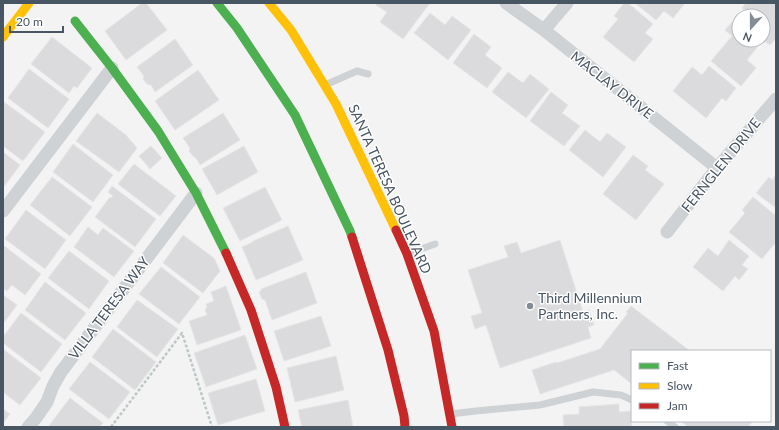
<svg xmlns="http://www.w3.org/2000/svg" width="779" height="430" viewBox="0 0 779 430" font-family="Lato,sans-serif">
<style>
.building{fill:#dbdbdd;stroke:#e5e5e6}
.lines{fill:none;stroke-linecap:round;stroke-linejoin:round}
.path{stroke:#bcc8c5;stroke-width:2.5;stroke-dasharray:3 2;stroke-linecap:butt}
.lane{stroke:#cfd2d4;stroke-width:7}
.street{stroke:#cfd2d4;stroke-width:13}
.fast{stroke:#4caf50;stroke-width:9}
.slow{stroke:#ffc107;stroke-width:9}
.jam{stroke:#c62828;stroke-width:9}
.poi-dot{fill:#848c95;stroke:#fff;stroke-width:1.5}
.labels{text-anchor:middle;stroke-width:3;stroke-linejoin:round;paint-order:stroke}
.street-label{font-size:14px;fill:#485562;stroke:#fff}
.poi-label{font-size:14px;fill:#485562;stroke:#fff;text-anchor:start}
</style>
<rect width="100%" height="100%" fill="#f4f3f3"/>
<!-- building -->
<path class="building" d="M142 3H146L167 30 126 60 105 31Z
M378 3H430L403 39 380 22 387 12 376 5Z
M624 3H628L653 24 645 33 653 39 634 62 603 37 618 19 614 16Z
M635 3H685L673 18 664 11 656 20Z
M746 3H776V38L770 45 763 40V16H750L751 15 742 8Z
M430 13 445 25 452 16 471 30 448 60 414 33Z
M732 22 739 27V40H754L759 45 747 60 756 68 741 86 711 61 732 36 725 30Z
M474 34 491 47 485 55 502 68 487 88 453 63Z
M52 37 92 68 77 88 74 86 69 93 31 64Z
M175 39 193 65 155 92 151 85 147 84 143 79 144 76 137 67Z
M709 66 736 88 726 101 722 98 706 118 673 91 692 67 702 75Z
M29 69 69 99 48 128 8 98Z
M198 70 219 100 175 130 155 101Z
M508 72 523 83 530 74 549 89 526 118 492 92Z
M551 92 568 105 562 113 580 126 564 146 530 121Z
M4 102 45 132 23 161 3 146V104Z
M97 113 126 135 137 148 119 172 76 141Z
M223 113 240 140 200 165 196 158 193 156 189 151 190 148 183 138Z
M585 130 600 142 607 133 626 147 603 177 569 150Z
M73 144 113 175 93 202 53 172Z
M151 146 162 158 150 169 139 156Z
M244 146 258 172 217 195 202 169Z
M3 152 20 165 3 188Z
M633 155 648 166 645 170 664 184 636 220 603 194Z
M134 164 176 196 160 216 118 184Z
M776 175V208L756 193 769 177 772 180Z
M52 177 92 207 70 236 30 205Z
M112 186 156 219 135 247 95 217 110 197 111 198 113 196 108 192Z
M265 187 282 220 240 241 223 208Z
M753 197 776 216V242L762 259 729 232 745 213 742 210Z
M26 210 66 240 45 269 5 239Z
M288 226 303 260 256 280 242 247 253 242V241Z
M88 227 98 235 103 228 134 251 114 277 74 247Z
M183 235 214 258 220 271 203 293 163 263Z
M560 240 583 312 589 310 594 325 588 327 591 338 500 368 486 325 475 329 471 316 482 313 468 270 508 257 504 246 517 242 521 253Z
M729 240 749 256 742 265 748 269 739 280 735 276 723 291 693 267 708 248 718 256Z
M3 245 41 274 25 295 12 285 7 291 3 288Z
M69 251 109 281 89 309 48 278Z
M161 267 200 297 179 324 139 294Z
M306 272 317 303 272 320 265 300 262 299 259 292 261 290V289Z
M45 282 86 313 65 340 25 310Z
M226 286 241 330 197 345 189 321 207 315 205 309 207 308 206 304 214 301 211 292Z
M3 295 17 305 3 324Z
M137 300 178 329 157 357 117 327Z
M631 306 690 351H632V384L614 370 540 394 532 370 556 362 557 363 600 349 628 313 626 312Z
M21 313 62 344 41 372 3 343V337Z
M321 316 331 346 284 361 274 331Z
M113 329 156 362 135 390 92 357Z
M245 335 257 369 206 387 194 353Z
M3 349 41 378 20 405 3 392Z
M336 356 344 390 295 402 287 368Z
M90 362 130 392 109 419 69 389Z
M256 379 265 411 218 425 208 393Z
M70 398 103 423 99 427H48Z
M348 400 353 427H302L298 410Z
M619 404V412L631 411 632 427H564L563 415 579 414V407Z
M3 409 10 414 3 423Z
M681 421H753L748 427H688Z"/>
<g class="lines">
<!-- path -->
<path class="path" d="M111 427 182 333 212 427"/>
<!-- lane -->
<path class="lane" d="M325 85 357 71 368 74
M407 254 435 244
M450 414 476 411 540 405 593 392 621 395 632 400
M667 421 675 427"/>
<!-- street -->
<path class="street" d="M506 3 544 30 717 168
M544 30 567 3
M3 211 112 68
M667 232 717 168 776 99
M28 427 36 418 47 402 53 386 61 372 196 193"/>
<!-- fast -->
<path class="fast" d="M217 3 237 28 295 115 350 231 352 237
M75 21 112 68 158 131 196 193 226 253"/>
<!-- slow -->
<path class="slow" d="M269 3 291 30 336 104 396 230
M3 37 29 3"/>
<!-- jam -->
<path class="jam" d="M396 230 407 254 434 331 452 427
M352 237 388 350 404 416 405 427
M226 253 251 310 276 387 285 427"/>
</g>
<!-- markers -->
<circle class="poi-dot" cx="530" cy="306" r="4"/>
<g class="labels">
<!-- street labels -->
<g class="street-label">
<text transform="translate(612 85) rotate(38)" y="5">MACLAY DRIVE</text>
<text transform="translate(721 165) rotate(-51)" y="5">FERNGLEN DRIVE</text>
<text transform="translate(390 189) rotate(66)" y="5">SANTA TERESA BOULEVARD</text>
<text transform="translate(109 308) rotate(-53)" y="5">VILLA TERESA WAY</text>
</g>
<!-- poi labels -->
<g class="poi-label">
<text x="538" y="303">Third Millennium<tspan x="538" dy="16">Partners, Inc.</tspan></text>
</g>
</g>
<!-- border -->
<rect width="779" height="430" fill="none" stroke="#485562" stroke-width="8"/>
<!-- legend -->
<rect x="631" y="350" width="140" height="72" fill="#ffffff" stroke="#b6bbc0"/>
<rect x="639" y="363" width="20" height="6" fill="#4caf50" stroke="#b6bbc0"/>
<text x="667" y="370" font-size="12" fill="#485562">Fast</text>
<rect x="639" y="383" width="20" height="6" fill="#ffc107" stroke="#b6bbc0"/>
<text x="667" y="390" font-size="12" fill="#485562">Slow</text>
<rect x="639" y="403" width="20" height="6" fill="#c62828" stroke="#b6bbc0"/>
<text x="667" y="410" font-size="12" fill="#485562">Jam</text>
<!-- north arrow -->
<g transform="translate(751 28) rotate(201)"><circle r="19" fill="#ffffff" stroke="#b6bbc0"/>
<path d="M0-3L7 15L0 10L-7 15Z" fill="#848c95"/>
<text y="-6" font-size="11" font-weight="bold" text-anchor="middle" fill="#485562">N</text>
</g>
<!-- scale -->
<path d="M10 26v6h53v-6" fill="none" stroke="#485562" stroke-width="2"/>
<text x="16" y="26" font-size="12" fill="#485562" stroke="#ffffff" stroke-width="3" paint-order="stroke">20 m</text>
</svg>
